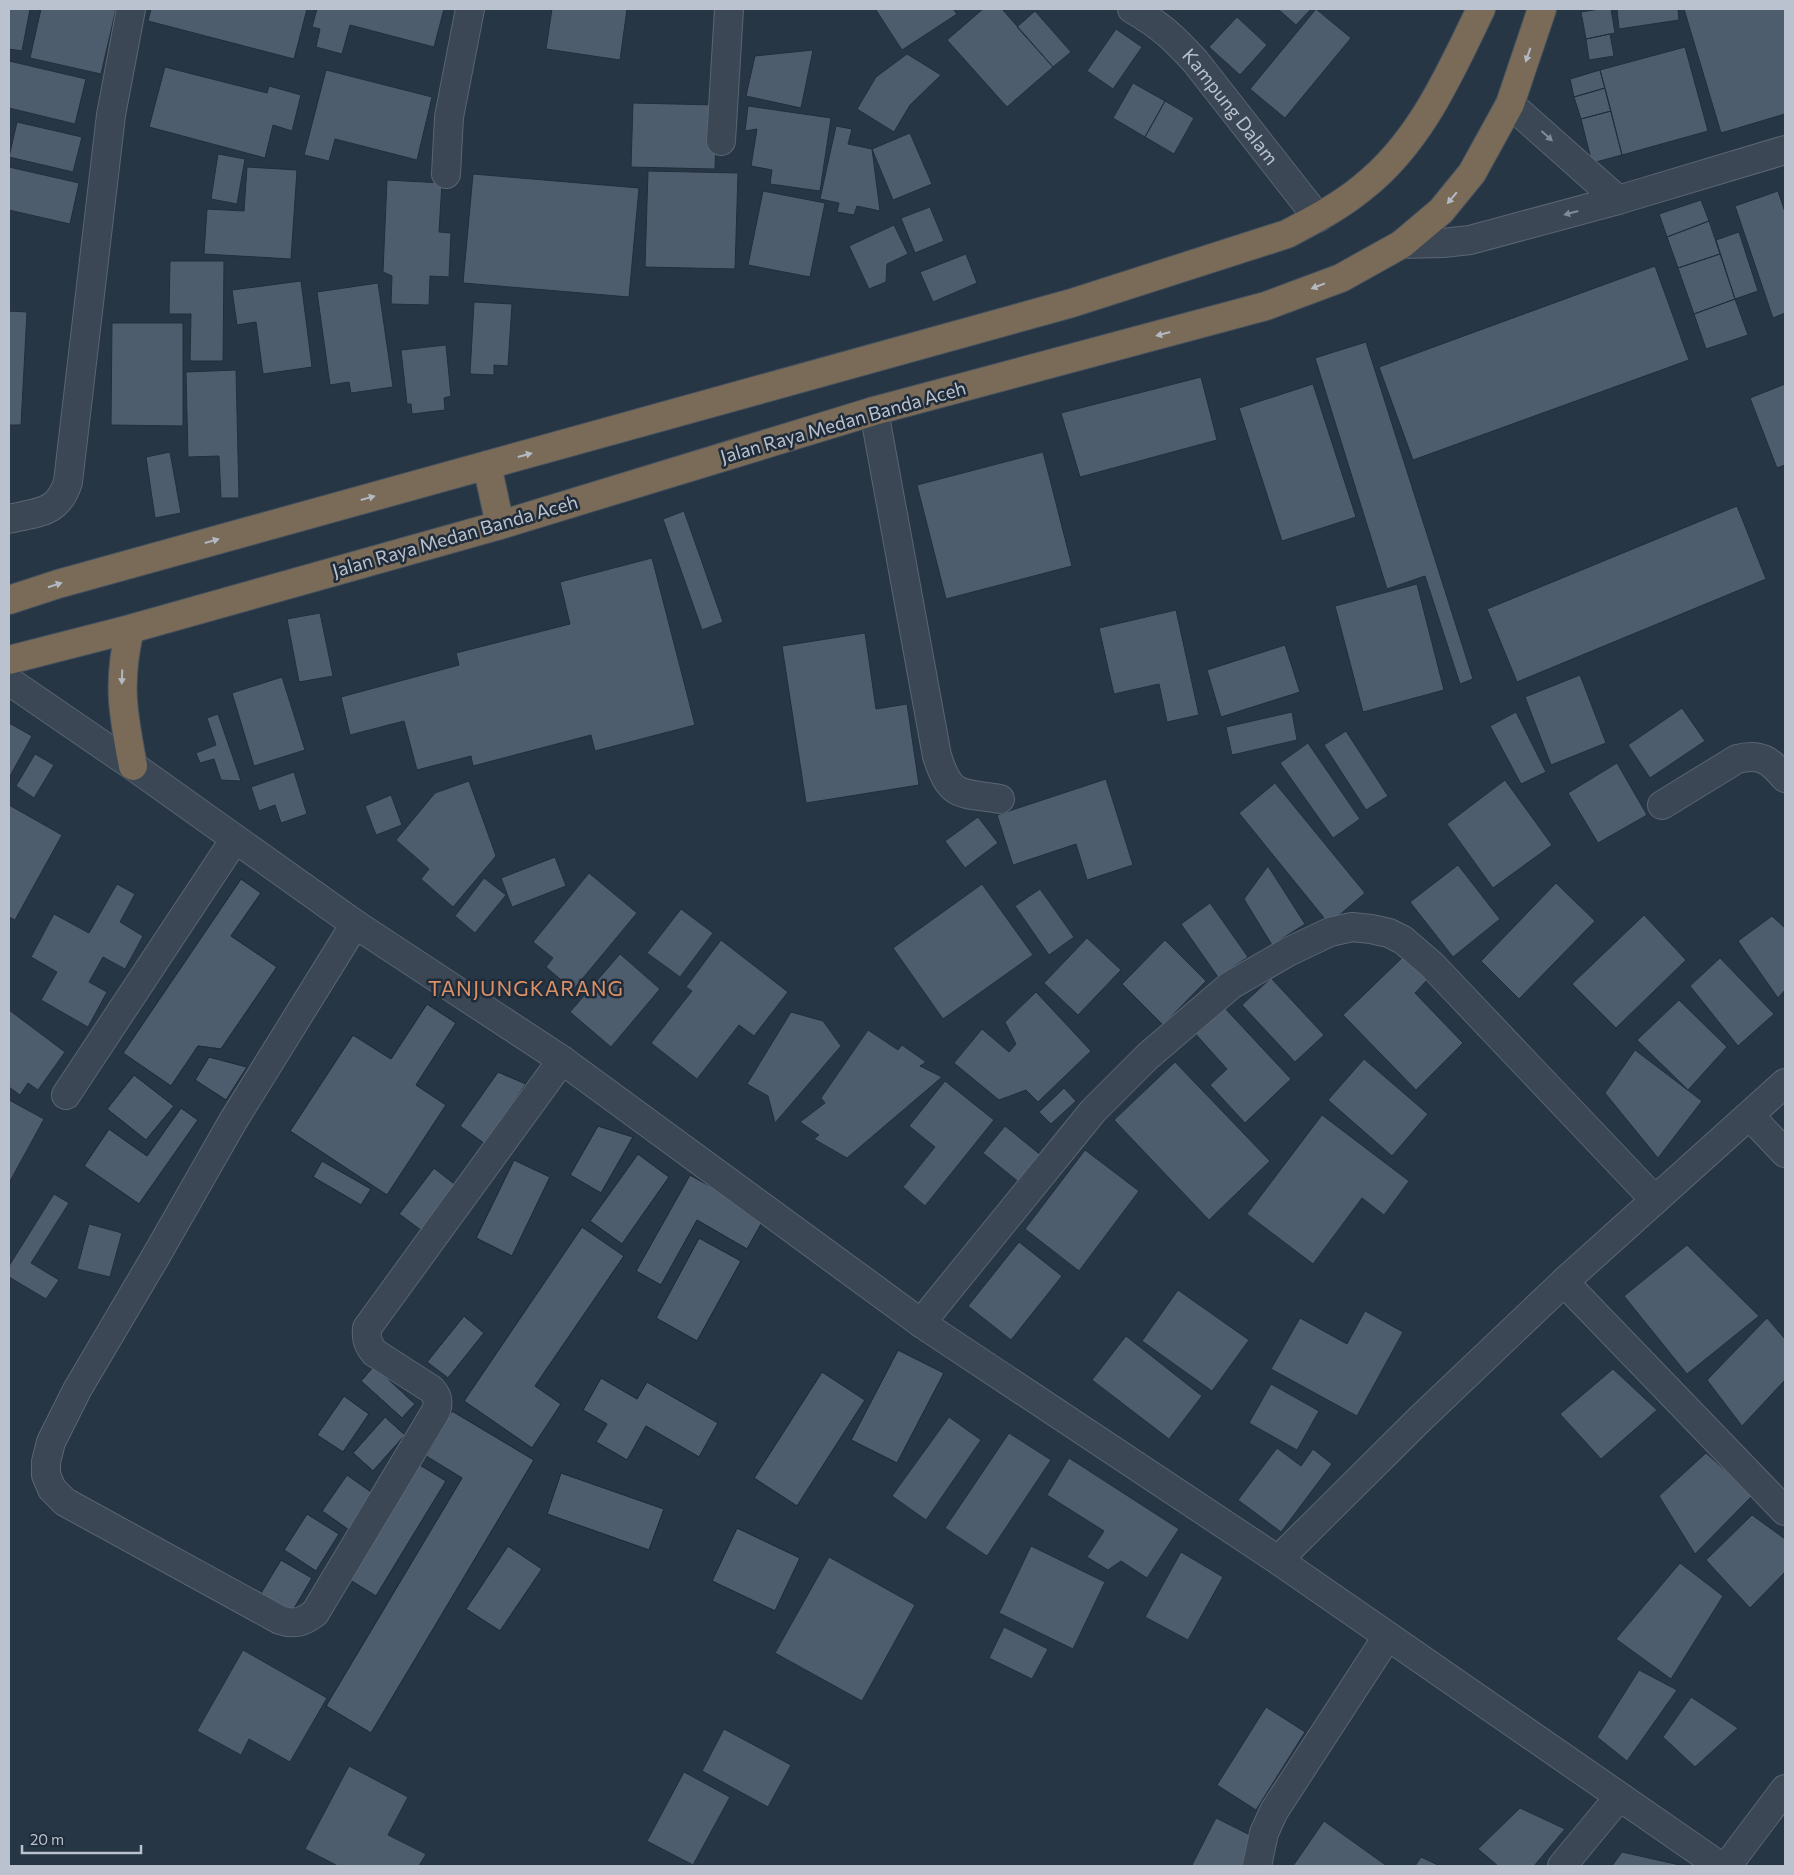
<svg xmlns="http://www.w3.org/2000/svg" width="1794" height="1875" viewBox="0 0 1794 1875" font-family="Commissioner,sans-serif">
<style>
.building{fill:#4e5d6e;stroke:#222e3c}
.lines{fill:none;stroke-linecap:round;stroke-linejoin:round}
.street-casing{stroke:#5a6572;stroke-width:30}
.highway-casing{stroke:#46525f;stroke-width:30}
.street{stroke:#3b4754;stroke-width:28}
.highway{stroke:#7a6b58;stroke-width:28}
.oneway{fill:#b3b9c2}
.oneway2{fill:#808b97}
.labels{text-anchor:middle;stroke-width:5;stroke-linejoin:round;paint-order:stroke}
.street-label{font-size:19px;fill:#b9c2ce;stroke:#202c3a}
.quarter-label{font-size:21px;letter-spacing:1px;fill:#da9167;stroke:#202c3a}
</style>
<rect width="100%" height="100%" fill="#273645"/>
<!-- building -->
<path class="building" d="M9 9H30L22 51 9 49Z
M41 9H116L101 74 30 58Z
M151 9H307L294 59 148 21Z
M317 9H444L434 47 350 25 342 54 316 47 320 29 312 27Z
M552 9H627L620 60 546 49Z
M878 9H953L957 14 902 50 876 10Z
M983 9H1002L1053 67 1007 107 947 40Z
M1278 9H1311L1296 25Z
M1316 9 1351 38 1285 118 1250 89Z
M1600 9H1611L1615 33 1586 39 1581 12Z
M1617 9H1678L1679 20 1619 29Z
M1684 9H1785V114L1721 133Z
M1035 11 1071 52 1053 67 1017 27Z
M1237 17 1267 45 1240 75 1209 47Z
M1116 29 1142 47 1113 89 1087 71Z
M1610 34 1614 56 1589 60 1586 39Z
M1685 47 1708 131 1622 155 1600 70Z
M813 50 801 108 746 96 755 56Z
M907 54 941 75 910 105 894 132 857 109 876 77Z
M9 61 86 79 75 124 9 108Z
M165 67 267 93 269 86 301 95 292 131 273 125 265 158 149 127Z
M326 70 432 97 417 160 335 139 329 161 304 155Z
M1600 70 1605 88 1574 97 1570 79Z
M1133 83 1165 101 1145 137 1113 118Z
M1605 88 1611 111 1581 119 1574 97Z
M1165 101 1194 118 1174 154 1145 137Z
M633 103 717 105 715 169 631 167Z
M748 106 831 118 820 191 770 184 772 170 751 166 757 129 745 131Z
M1611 111 1622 155 1592 163 1581 119Z
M17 122 82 137 73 172 9 157Z
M836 126 852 129 848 144 872 149 880 211 857 206 854 215 837 212 839 203 820 199Z
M910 133 932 184 893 200 872 149Z
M218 154 245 159 237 204 211 199Z
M9 167 79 183 70 224 9 210Z
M247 167 297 170 291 259 204 254 207 209 244 211Z
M648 171 738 173 735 269 645 267Z
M473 174 639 188 629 297 463 283Z
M387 180 442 183 439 232 451 233 449 277 430 276 429 305 391 304 392 276 383 272Z
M763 191 825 203 810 277 748 265Z
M1778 191 1785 212V313L1773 318 1735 206Z
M1701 200 1709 221 1667 237 1659 214Z
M930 207 944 241 915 253 901 218Z
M1709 221 1720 254 1678 268 1667 237Z
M894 225 908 254 887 264 886 282 869 289 849 246Z
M1739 232 1758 291 1735 299 1716 240Z
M966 254 977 283 933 302 920 272Z
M1720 254 1735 299 1694 314 1678 268Z
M170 261H224L223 361H190L191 314H169Z
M1655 266 1689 360 1413 460 1379 367Z
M301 281 312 367 263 374 256 322 237 325 232 290Z
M378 283 393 387 351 393 349 382 330 385 317 292Z
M1735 299 1748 335 1706 349 1694 314Z
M474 302 512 304 508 366 494 365V375L470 374Z
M9 311 27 312 21 425H9Z
M112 323H183V426L111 425Z
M1366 342 1473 679 1460 684 1425 576 1387 589 1315 358Z
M446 345 451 396 444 398 445 410 412 414 411 404H407L401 350Z
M236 370 239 498H221L219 456 188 457 186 372Z
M1201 377 1217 440 1080 477 1061 413Z
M1313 384 1356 517 1282 541 1239 408Z
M1785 384V465L1777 468 1750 398Z
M170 452 181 513 155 518 146 457Z
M1043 452 1072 566 946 599 917 485Z
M1737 506 1766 579 1517 682 1487 609Z
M684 511 723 622 702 630 663 519Z
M652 558 695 725 595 751 591 735 473 766 471 756 417 770 404 721 350 735 341 697 459 665 456 653 570 624 560 582Z
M1417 584 1444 690 1363 712 1335 606Z
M1176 610 1199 715 1167 722 1159 684 1114 694 1099 628Z
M320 613 333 676 299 682 287 619Z
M865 633 876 709 907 704 919 785 806 803 782 646Z
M1285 645 1300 692 1221 717 1207 670Z
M1580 675 1606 743 1551 765 1525 697Z
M282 677 305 750 254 766 232 693Z
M1682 708 1705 741 1650 778 1628 745Z
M1292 712 1297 740 1232 755 1226 727Z
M1516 712 1546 772 1521 784 1490 726Z
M218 714 241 781 221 780 214 759 200 763 196 753 216 745 207 718Z
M9 723 32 736 9 778Z
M1346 731 1388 796 1366 810 1324 745Z
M1308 743 1360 819 1333 838 1280 763Z
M35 754 54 765 34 798 16 786Z
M1617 763 1647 815 1598 843 1568 793Z
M294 772 307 814 281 823 275 805 259 811 251 787Z
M1106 779 1133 865 1087 880 1076 844 1013 865 997 815Z
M1505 780 1552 845 1493 888 1447 824Z
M469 781 496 856 453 907 421 879 429 869 396 840 435 793Z
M1275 783 1365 893 1329 924 1239 813Z
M391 795 402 825 376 835 365 806Z
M9 805 62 835 15 920 9 917Z
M978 817 998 843 965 868 945 841Z
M555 857 566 886 512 907 501 878Z
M1458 865 1500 919 1453 957 1410 902Z
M1268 866 1305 924 1272 945 1244 899Z
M589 873 637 913 573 990 546 967 553 958 533 942Z
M484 878 506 895 475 933 455 916Z
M241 879 261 893 231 936 277 967 221 1049 198 1046 171 1086 123 1053Z
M241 879 261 893 231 936 277 967 221 1049 198 1046 171 1086 123 1053Z
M1556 883 1595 921 1519 999 1481 961Z
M117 884 135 894 120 922 143 936 125 969 103 957 89 982 107 992 88 1027 41 1000 57 972 31 957 54 914 89 933Z
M982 884 1033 955 943 1019 893 948Z
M1040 889 1074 937 1049 955 1015 906Z
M1210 903 1248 957 1218 977 1181 924Z
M681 909 713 933 680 977 647 953Z
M1644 915 1686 960 1616 1028 1572 984Z
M1772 916 1785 928V990L1778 998 1738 941Z
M1087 938 1121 970 1078 1015 1044 983Z
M721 940 788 992 754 1036 739 1025 697 1079 651 1043 692 991 686 987Z
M1165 940 1206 981 1163 1025 1122 984Z
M620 954 660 989 611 1047 570 1012Z
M1404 956 1428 979 1415 993 1463 1043 1416 1090 1343 1015Z
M1720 958 1774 1014 1738 1046 1690 986Z
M1271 978 1324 1035 1295 1062 1242 1005Z
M1036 992 1091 1051 1038 1102 1026 1090 999 1100 954 1063 982 1029 1009 1052 1016 1044 1005 1022Z
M1679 1000 1727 1047 1688 1090 1637 1040Z
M427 1004 456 1023 416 1085 446 1105 387 1195 290 1131 353 1035 391 1059Z
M427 1004 456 1023 416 1085 446 1105 387 1195 290 1131 353 1035 391 1059Z
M1221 1004 1291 1079 1245 1123 1210 1085 1227 1069 1192 1030Z
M9 1010 65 1052 38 1090 28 1083 20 1095 9 1087Z
M791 1012 823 1021 841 1046 775 1123 768 1096 747 1084Z
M868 1030 898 1050 902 1045 926 1062 920 1066 942 1077 847 1158 814 1139 819 1135 800 1122 825 1103 821 1098Z
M1635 1050 1702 1101 1658 1158 1605 1093Z
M209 1057 247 1067 226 1100 195 1080Z
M209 1057 247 1067 226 1100 195 1080Z
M1364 1059 1428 1114 1392 1156 1328 1100Z
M1175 1062 1270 1161 1209 1220 1114 1120Z
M498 1072 526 1084 485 1144 460 1126Z
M498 1072 526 1084 485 1144 460 1126Z
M134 1075 174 1106 146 1140 107 1109Z
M134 1075 174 1106 146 1140 107 1109Z
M945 1081 994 1120 925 1206 903 1187 935 1147 909 1126Z
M1064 1088 1076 1101 1051 1124 1039 1112Z
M9 1100 44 1119 9 1183Z
M181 1108 198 1120 139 1204 84 1166 109 1129 147 1156Z
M181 1108 198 1120 139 1204 84 1166 109 1129 147 1156Z
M1322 1115 1409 1181 1384 1215 1362 1198 1313 1264 1247 1214Z
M598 1126 633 1137 601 1193 570 1175Z
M598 1126 633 1137 601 1193 570 1175Z
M1005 1126 1042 1156 1020 1183 983 1153Z
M1085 1150 1139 1191 1079 1271 1025 1229Z
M638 1154 669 1177 622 1244 590 1221Z
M638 1154 669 1177 622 1244 590 1221Z
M514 1160 550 1177 512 1256 476 1238Z
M514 1160 550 1177 512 1256 476 1238Z
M322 1161 371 1189 361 1205 313 1177Z
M322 1161 371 1189 361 1205 313 1177Z
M434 1168 457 1186 422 1231 399 1214Z
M434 1168 457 1186 422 1231 399 1214Z
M690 1175 765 1217 747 1249 697 1220 661 1285 636 1271Z
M690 1175 765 1217 747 1249 697 1220 661 1285 636 1271Z
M54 1194 69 1203 31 1263 59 1280 46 1299 9 1277V1266Z
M89 1224 122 1233 110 1277 77 1269Z
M582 1227 624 1256 535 1386 561 1404 532 1448 464 1401Z
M582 1227 624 1256 535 1386 561 1404 532 1448 464 1401Z
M699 1238 741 1261 697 1341 656 1318Z
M699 1238 741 1261 697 1341 656 1318Z
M1019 1242 1062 1276 1011 1340 968 1306Z
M1687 1245 1759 1316 1687 1374 1624 1296Z
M1178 1290 1249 1340 1212 1391 1142 1341Z
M1365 1311 1403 1332 1357 1416 1271 1369 1300 1318 1347 1344Z
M464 1316 484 1333 448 1378 427 1362Z
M464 1316 484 1333 448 1378 427 1362Z
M1767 1318 1785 1339V1380L1742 1426 1707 1380Z
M1126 1336 1202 1396 1169 1439 1092 1380Z
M898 1350 944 1373 897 1463 851 1440Z
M898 1350 944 1373 897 1463 851 1440Z
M374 1366 415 1404 402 1418 361 1381Z
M374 1366 415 1404 402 1418 361 1381Z
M1613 1369 1657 1410 1601 1459 1560 1414Z
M822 1372 865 1400 797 1506 754 1478Z
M822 1372 865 1400 797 1506 754 1478Z
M601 1378 637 1399 647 1382 718 1423 699 1457 646 1426 627 1460 596 1442 607 1424 583 1410Z
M601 1378 637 1399 647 1382 718 1423 699 1457 646 1426 627 1460 596 1442 607 1424 583 1410Z
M1271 1384 1319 1411 1297 1450 1249 1423Z
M344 1396 369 1414 343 1452 317 1435Z
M344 1396 369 1414 343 1452 317 1435Z
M452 1411 534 1460 371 1733 326 1706 462 1478 426 1456Z
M452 1411 534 1460 371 1733 326 1706 462 1478 426 1456Z
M385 1417 405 1435 373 1471 353 1453Z
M385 1417 405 1435 373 1471 353 1453Z
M949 1417 981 1440 926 1520 892 1496Z
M1009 1433 1051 1460 987 1556 945 1528Z
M1277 1448 1301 1466 1313 1449 1332 1464 1281 1532 1238 1500Z
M1706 1453 1753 1495 1695 1554 1659 1496Z
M1069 1458 1179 1529 1147 1578 1121 1561 1108 1570 1087 1557 1104 1531 1047 1495Z
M420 1465 446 1481 376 1596 350 1580Z
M420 1465 446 1481 376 1596 350 1580Z
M561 1473 664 1509 649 1550 547 1514Z
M561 1473 664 1509 649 1550 547 1514Z
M347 1475 374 1494 349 1530 322 1511Z
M347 1475 374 1494 349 1530 322 1511Z
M307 1514 339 1534 316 1571 284 1550Z
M307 1514 339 1534 316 1571 284 1550Z
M1752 1515 1785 1539V1572L1750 1608 1706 1560Z
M737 1528 800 1558 775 1611 712 1581Z
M737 1528 800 1558 775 1611 712 1581Z
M508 1546 542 1569 500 1631 466 1609Z
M508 1546 542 1569 500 1631 466 1609Z
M1031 1546 1105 1582 1073 1649 999 1613Z
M1181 1552 1223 1577 1188 1640 1145 1617Z
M829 1557 915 1605 862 1701 775 1653Z
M281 1560 312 1578 292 1612 261 1593Z
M281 1560 312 1578 292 1612 261 1593Z
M1680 1563 1723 1596 1671 1679 1616 1639Z
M1004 1627 1048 1649 1032 1679 989 1658Z
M243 1650 327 1698 290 1762 249 1739 241 1755 197 1731Z
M1639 1670 1677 1690 1627 1761 1597 1737Z
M1691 1697 1738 1728 1695 1767 1663 1737Z
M1266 1707 1305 1732 1256 1810 1217 1785Z
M724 1729 791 1765 768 1807 702 1771Z
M349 1766 408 1797 388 1835 426 1854 419 1866H338L305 1849Z
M684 1772 730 1797 693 1865 647 1841Z
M1520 1808 1565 1829 1534 1866H1498L1478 1849Z
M1216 1818 1258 1839 1244 1866H1195L1192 1865Z
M1324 1821 1387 1866H1293Z
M1622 1852 1684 1866H1612Z
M1421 1857 1440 1866H1415Z"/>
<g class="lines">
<!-- street casing -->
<g class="street-casing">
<g id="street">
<path id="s1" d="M1132 9C1160 25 1173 37 1195 61L1318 218"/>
<path d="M1510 104 1618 200"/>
<path d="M721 141 729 9"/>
<path d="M446 174 449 117 470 9"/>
<path d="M1402 244 1443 243 1470 240 1618 200 1785 150"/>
<path d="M874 411 937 756C951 799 959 792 1000 799"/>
<path d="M9 519C38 512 58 514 68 482L111 115 131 9"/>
<path d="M9 681 133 766 355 924 562 1060 921 1323 1278 1560 1720 1866"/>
<path d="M1662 805 1737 759C1760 753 1770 760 1785 778"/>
<path d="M355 924 233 1121 156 1256 77 1390 51 1442 46 1462V1475L52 1489 65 1502 280 1620C295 1625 303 1622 315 1613L436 1411C439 1402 438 1396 431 1389L375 1353C368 1345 366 1339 367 1328L562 1060"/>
<path d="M66 1095 235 839"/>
<path d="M1750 1116 1785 1153"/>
<path d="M1564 1282 1785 1511"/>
<path d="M921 1323 1093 1111 1148 1056 1231 985 1288 952 1330 932 1352 927 1371 929 1389 933 1403 940 1432 965 1655 1200"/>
<path d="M1278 1560 1421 1418 1564 1282 1785 1083"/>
<path d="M1257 1866 1264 1833 1274 1811 1387 1637"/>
<path d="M1562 1866 1619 1797"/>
<path d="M1727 1866 1785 1789"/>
</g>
</g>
<!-- highway casing -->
<g class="highway-casing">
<path id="highway" d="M487 465 500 525
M9 600 58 584 1072 303 1287 234C1313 220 1339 207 1362 188 1420 143 1450 73 1481 9
M130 629C117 683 123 714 133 766
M9 660 130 629 500 525 874 411 1266 306 1341 278 1402 244 1441 211 1472 173 1510 104 1542 9"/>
</g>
<!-- street -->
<use href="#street" class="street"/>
<!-- highway -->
<use href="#highway" class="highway"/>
</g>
<!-- one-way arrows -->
<defs><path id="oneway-solid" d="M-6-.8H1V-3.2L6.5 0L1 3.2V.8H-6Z" transform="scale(1.25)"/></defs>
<g class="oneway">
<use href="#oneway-solid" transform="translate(1528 55) rotate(109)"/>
<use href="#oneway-solid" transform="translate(1452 198) rotate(130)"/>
<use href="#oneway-solid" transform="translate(1318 286) rotate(159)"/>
<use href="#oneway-solid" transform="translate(1163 334) rotate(165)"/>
<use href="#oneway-solid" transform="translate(525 455) rotate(-15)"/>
<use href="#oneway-solid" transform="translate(368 498) rotate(-16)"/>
<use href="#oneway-solid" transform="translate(212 541) rotate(-16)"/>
<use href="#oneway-solid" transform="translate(55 585) rotate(-18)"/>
<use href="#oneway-solid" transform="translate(122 677) rotate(92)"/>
</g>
<g class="oneway2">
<use href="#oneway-solid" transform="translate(1547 136) rotate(42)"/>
<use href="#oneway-solid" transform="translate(1571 213) rotate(165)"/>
</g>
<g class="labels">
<!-- street labels -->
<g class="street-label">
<text dy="7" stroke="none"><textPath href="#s1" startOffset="140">Kampung Dalam</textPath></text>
<text transform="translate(843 422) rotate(-16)" y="7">Jalan Raya Medan Banda Aceh</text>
<text transform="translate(455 536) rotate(-16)" y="7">Jalan Raya Medan Banda Aceh</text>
</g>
<!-- quarter labels -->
<g class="quarter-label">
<text x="526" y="996">TANJUNGKARANG</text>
</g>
</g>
<!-- border -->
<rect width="1794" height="1875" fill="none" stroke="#b9c2ce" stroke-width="20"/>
<!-- scale -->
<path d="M22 1845v8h119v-8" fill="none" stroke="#b9c2ce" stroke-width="2.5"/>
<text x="30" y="1845" font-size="15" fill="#b9c2ce" stroke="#202c3a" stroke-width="4" paint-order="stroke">20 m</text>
</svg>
